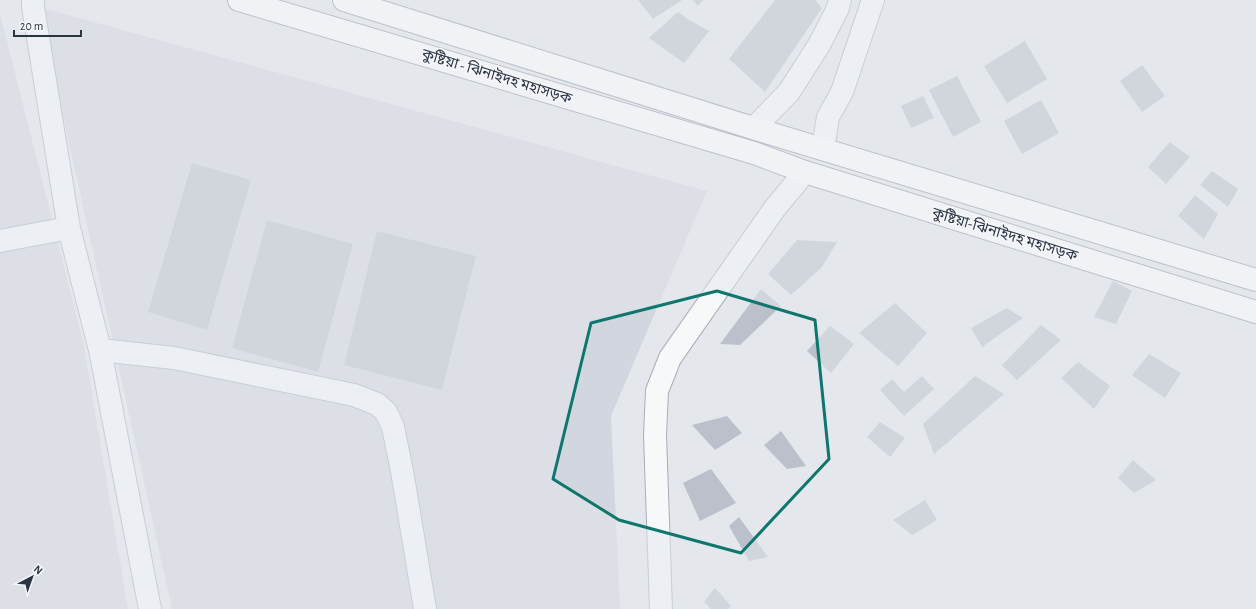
<svg xmlns="http://www.w3.org/2000/svg" width="1256" height="609" viewBox="0 0 1256 609" font-family="'Alegreya Sans','Noto Sans Bengali',sans-serif">
<style>
.built{fill:#d2d6de}
.building{fill:#bbc0ca}
.lines{fill:none;stroke-linecap:round;stroke-linejoin:round}
.minor-casing{stroke:#a9aeb7;stroke-width:24}
.highway-casing{stroke:#8b94a3;stroke-width:24}
.minor{stroke:#f7f8fa;stroke-width:22}
.highway{stroke:#fff;stroke-width:22}
.marked{fill:none;stroke:#0f766e;stroke-width:3;stroke-linejoin:round}
.labels{text-anchor:middle;stroke-width:3.5;stroke-linejoin:round;paint-order:stroke}
.street-label{font-size:15px;fill:#2b3445;stroke:#f4f6f9}
</style>
<rect width="100%" height="100%" fill="#e4e7ec"/>
<!-- built -->
<path class="built" d="M39 7 707 191 611 416 620 609H172Z
M0 14 84 346 128 609H0Z"/>
<!-- building -->
<path class="building" d="M638 0H682L653 19Z
M693 0H703L698 6Z
M775 0H815L822 8 765 92 729 59Z
M678 12 689 20 709 31 684 63 649 38Z
M1025 41 1047 79 1007 103 984 66Z
M1142 65 1165 96 1142 112 1120 81Z
M957 76 981 122 953 137 929 90Z
M923 96 934 118 911 128 901 106Z
M1041 100 1059 133 1022 154 1004 121Z
M1170 142 1190 157 1166 184 1148 167Z
M192 163 251 180 207 330 148 312Z
M1212 171 1238 189 1228 207 1200 185Z
M1195 195 1218 214 1204 239 1178 216Z
M267 220 353 244 318 372 232 348Z
M377 231 476 256 442 390 344 365Z
M797 240 837 242 822 267 791 295 768 274Z
M1113 281 1132 291 1116 324 1094 317Z
M761 289 781 306 740 345 720 344Z
M895 303 927 333 898 366 859 333Z
M1007 308 1023 318 982 347 971 328Z
M1041 325 1061 340 1017 380 1002 365Z
M830 326 854 344 831 373 807 351Z
M1149 354 1181 373 1165 398 1132 375Z
M1078 362 1110 386 1094 409 1061 378Z
M922 376 934 389 904 416 880 390 892 379 904 392Z
M975 376 1004 394 934 454 923 424Z
M727 416 742 433 715 450 692 425Z
M880 422 905 438 890 457 867 437Z
M781 431 806 466 787 469 764 445Z
M1133 460 1156 480 1134 493 1118 478Z
M711 469 736 503 700 521 683 483Z
M925 500 937 520 912 535 893 520Z
M739 517 768 557 749 561 729 526Z
M715 588 731 606 728 609H711L704 602Z"/>
<g class="lines">
<!-- minor casing -->
<g class="minor-casing">
<path id="minor" d="M33 0V7L69 228 100 350 150 609
M754 128 789 92 819 45 837 10 840 0
M823 149 828 117 842 92 873 0
M0 241 69 228
M100 350 174 358 354 395 377 404 386 412 393 427 402 471 425 609
M661 609 655 435 657 391 670 358 775 208 805 172"/>
</g>
<!-- highway casing -->
<g class="highway-casing">
<path id="highway" d="M239 0 754 153 805 172 1256 312
M344 0 769 133 1256 280"/>
</g>
<!-- minor -->
<use href="#minor" class="minor"/>
<!-- highway -->
<use href="#highway" class="highway"/>
</g>
<!-- marked area -->
<path d="M0 0H1256V609H0ZM717 291 815 320 829 459 741 553 619 520 553 479 591 323Z" fill="#e4e7ec" fill-opacity=".55" fill-rule="evenodd"/>
<path class="marked" d="M717 291 815 320 829 459 741 553 619 520 553 479 591 323Z"/>
<g class="labels">
<!-- street labels -->
<g class="street-label">
<text transform="translate(497 76) rotate(17)" y="5">কুষ্টিয়া - ঝিনাইদহ মহাসড়ক</text>
<text transform="translate(1005 234) rotate(17)" y="5">কুষ্টিয়া-ঝিনাইদহ মহাসড়ক</text>
</g>
</g>
<!-- north arrow -->
<g transform="translate(32 577) rotate(41)" stroke="#f4f6f9" stroke-width="3" paint-order="stroke">
<path d="M0-3L7 15L0 10L-7 15Z" fill="#2b3445"/>
<text y="-6" font-size="11" font-weight="bold" text-anchor="middle" fill="#2b3445">N</text>
</g>
<!-- scale -->
<path d="M14 30v6h67v-6" fill="none" stroke="#2b3445" stroke-width="2"/>
<text x="20" y="30" font-size="12" fill="#2b3445" stroke="#f4f6f9" stroke-width="3" paint-order="stroke">20 m</text>
</svg>
